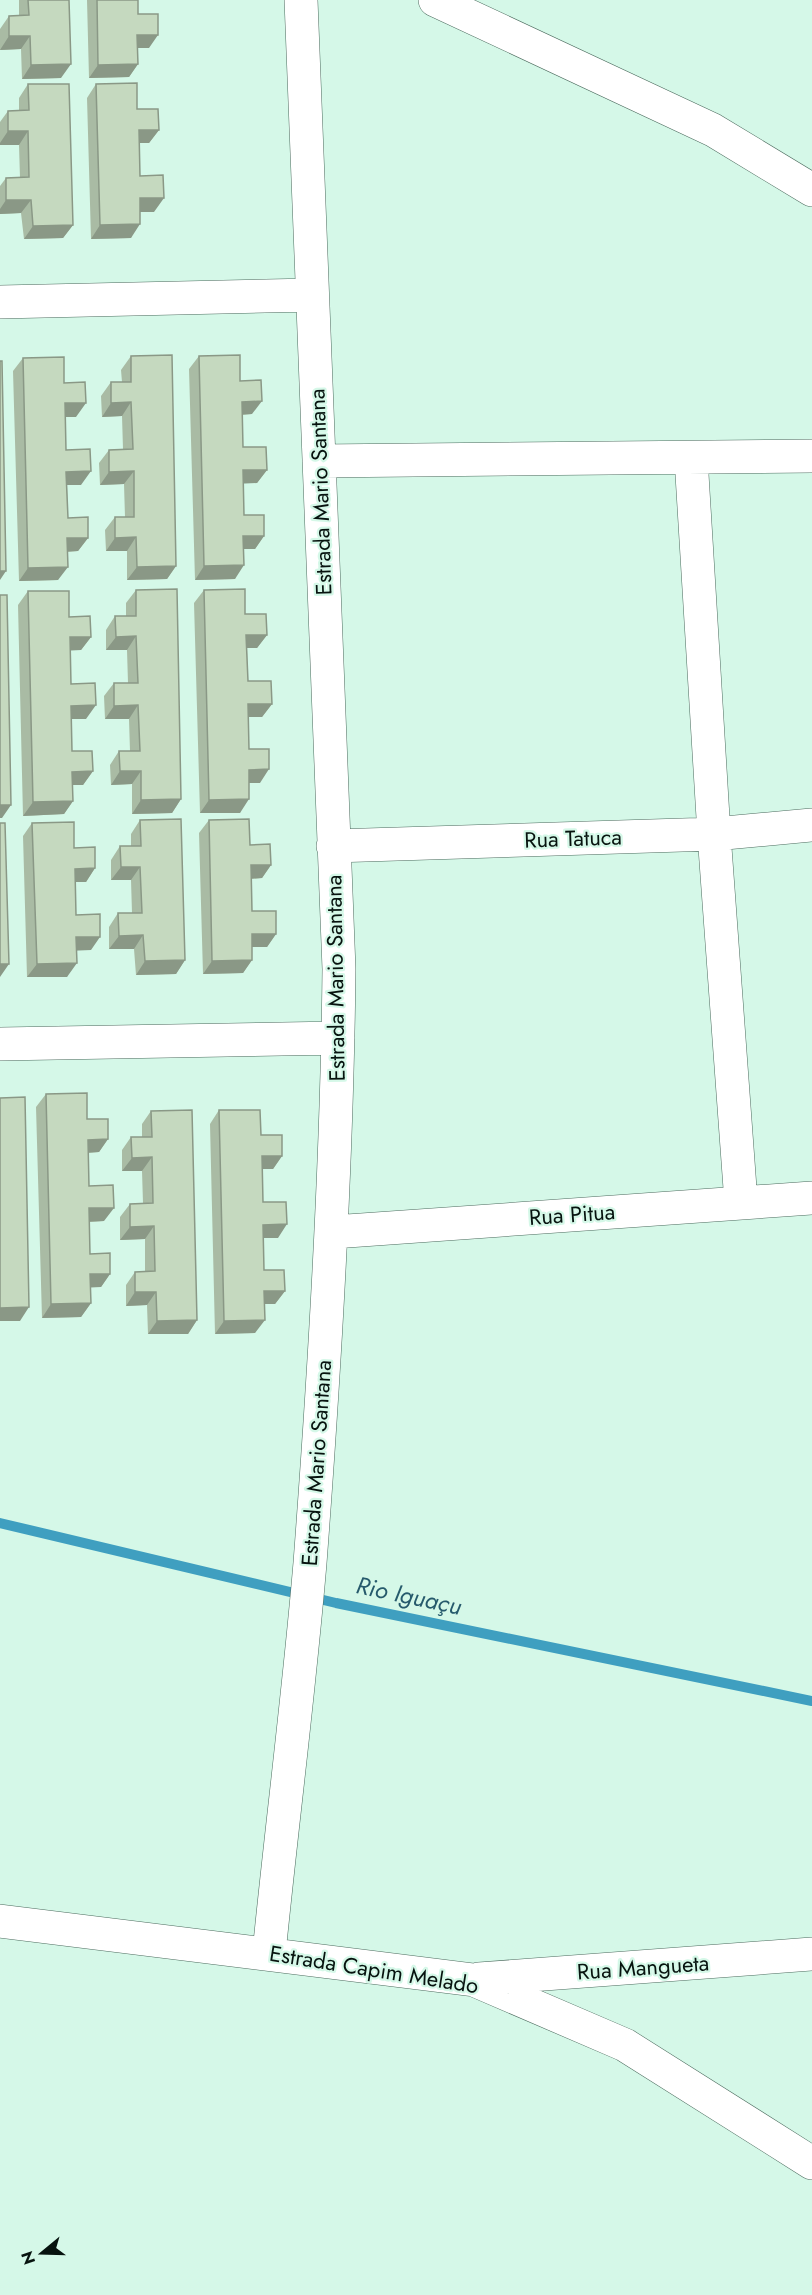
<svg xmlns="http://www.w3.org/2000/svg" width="812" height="2295" viewBox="0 0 812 2295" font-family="Jost,sans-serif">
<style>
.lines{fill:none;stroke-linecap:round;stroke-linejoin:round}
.stream{stroke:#3f9fc0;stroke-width:10}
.minor-casing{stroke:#4d6c5f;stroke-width:34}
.minor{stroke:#fff;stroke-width:33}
.wall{fill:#a9bba4}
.shaded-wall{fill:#8a9886}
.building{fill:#c5d9bf;stroke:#8a9886;stroke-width:1.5}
.labels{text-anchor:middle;stroke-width:4.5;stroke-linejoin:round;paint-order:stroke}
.street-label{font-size:22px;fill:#07130f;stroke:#d5f8e8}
.water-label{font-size:24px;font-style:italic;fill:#265a6c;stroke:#d5f8e8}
</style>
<rect width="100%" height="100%" fill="#d5f8e8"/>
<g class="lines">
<!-- stream -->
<path class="stream" d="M0 1523 336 1603 812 1701"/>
<!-- minor casing -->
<g class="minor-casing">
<path id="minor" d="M435 0 713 130 812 190
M0 302 312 295
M691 458 714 834 741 1202
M319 461 812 456
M333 846 714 834 812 825
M0 1044 338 1038
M333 1232 812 1198
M0 1921 474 1980 625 2045 812 2163
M269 1953C282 1823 299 1693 310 1563 325 1366 337 1168 339 969L301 0
M479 1979 812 1954"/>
</g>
<!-- minor -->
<use href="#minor" class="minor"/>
</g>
<!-- wall -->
<path class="wall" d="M19 0H69L61 78 22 79 21 49 0 50V29L9 16H19Z
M87 0H138V14L149 48H138V64L129 77 89 78Z
M28 84 73 225 63 238 24 239 21 213 0 214V186L6 178H20L19 145H0V122L8 111H19V98Z
M96 84 137 109 159 130 149 143H139L140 176 154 212H140L131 238 91 239 87 98Z
M131 356 176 566 167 579 127 580V551H106L105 530 115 517H125L124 484 100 485 99 463 109 450 123 449 122 416 102 417 101 396 111 382H122L121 370Z
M199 356 240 381 252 414 242 415 243 447 267 470 257 483H243L244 515 264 536 255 549H244L235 579 195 580 189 369Z
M23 358 64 383 76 417H66V450L81 485H67L68 518 88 538 78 551 67 552 58 580 19 581 13 371Z
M136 590 181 799 172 813 132 814V784L111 785 110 765 119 751H130L129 719H105L104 696 114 683H128L127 650H106V630L115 616H126V603Z
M204 590 245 614 267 635 257 648H247L248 681 272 704 262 717H248L249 749 260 783H249L240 813H200L194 603Z
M28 591 69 617 91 637 81 650H71V684L86 719H72V751L93 771 83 785H72L73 801 64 814 23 816 18 605Z
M140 820 185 960 176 974 136 975 134 949H109V927L118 913H132L131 880H111V860L120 846H131V834Z
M209 820 250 845 271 865 262 878 252 879V911L276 934 267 947H252V960L243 973 203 974 199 833Z
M32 823 74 848 95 868 86 882H75L76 915 91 950H76L67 977H27L23 836Z
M46 1094 87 1119 108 1139 99 1152 89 1153V1186L104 1221 90 1222V1254L110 1274 101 1287H90L91 1303 81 1317 42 1318 36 1107Z
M219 1110 261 1135 282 1156 273 1169H263V1202L278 1238H263L264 1270 285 1291 275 1304H264L255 1333 215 1334 210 1124Z
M151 1111 197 1320 188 1334H148L147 1305 126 1306V1285L135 1272H145V1239L120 1240V1217L130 1204 143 1203 142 1171H122V1150L131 1137H142V1124Z"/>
<!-- shaded-wall -->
<path class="shaded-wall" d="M137 35H158L149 48H128Z
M9 36H30L21 49 0 50Z
M71 64 61 78 22 79 31 65Z
M138 64 129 77 89 78 98 65Z
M139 130H159L149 143H130Z
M8 131H28L19 145H0V143Z
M140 198H164L154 212H130Z
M6 200H31L21 213 0 214V209Z
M140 224 131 238 91 239 100 225Z
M73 225 63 238 24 239 33 226Z
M262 401 252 414 232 415 242 402Z
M131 402 122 416 102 417 111 403Z
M65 403H86L76 417H56Z
M243 470H267L257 483 234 484Z
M91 471 81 485H57L66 472Z
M134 471 124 484 100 485 109 472Z
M243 536H264L255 549H234Z
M136 537 127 551H106L115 538Z
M67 538H88L78 551 58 552Z
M244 565 235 579 195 580 204 566Z
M176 566 167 579 127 580 137 567Z
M68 567 58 580 19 581 28 568Z
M0 571H6L0 580Z
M246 635H267L257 648H237Z
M136 636 127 650H106L116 637Z
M70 637H91L81 650 61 651Z
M248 704H272L262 717H239Z
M96 705 86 719H62L71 706Z
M138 705 129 719H105L114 706Z
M269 769 260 783H239L249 770Z
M93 771 83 785H62L72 772Z
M120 771H141L132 784 111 785Z
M181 799 172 813 132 814 141 800Z
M249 799 240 813H200L209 800Z
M73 801 64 814 23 816 33 802Z
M0 805H11L2 818H0Z
M251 865H271L262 878 242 879Z
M121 867H140L131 880H111Z
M95 868 86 882H66L75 869Z
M252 934H276L267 947H243Z
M143 935 134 949H109L119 936Z
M76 937H100L91 950 67 951Z
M185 960 176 974 136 975 145 961Z
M252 960 243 973 203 974 212 961Z
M77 963 67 977H27L37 964Z
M0 964H9L0 977Z
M108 1139 99 1152 79 1153 88 1140Z
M262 1156H282L273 1169H253Z
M152 1157 142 1171H122L132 1158Z
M89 1208H114L104 1221 80 1222Z
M287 1224 278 1238H254L263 1225Z
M154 1226 145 1239 120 1240 130 1227Z
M90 1274H110L101 1287 80 1288Z
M264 1291H285L275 1304H254Z
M135 1292H156L147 1305 126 1306Z
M91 1303 81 1317 42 1318 51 1304Z
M29 1307 20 1321H0V1308Z
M197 1320 188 1334H148L157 1321Z
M265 1320 255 1333 215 1334 224 1321Z"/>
<!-- building -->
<path class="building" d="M28 0H69L71 64 31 65 30 36H9V16L29 15Z
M97 0H138V14H158V35H137L138 64 98 65Z
M137 83V109H158L159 130H139L140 176 163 175 164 198H140V224L100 225 96 84Z
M28 84H69L73 225 33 226 31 200H6V178L29 177 28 131H8V111L29 110Z
M172 355 176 566 137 567 136 537 115 538V517H134V471L109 472V450L133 449 131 402 111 403V382H131V356Z
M240 355V381L261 380 262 401 242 402 243 447H266L267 470H243L244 515H264V536H243L244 565 204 566 199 356Z
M64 357V383L85 382 86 403H65L66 450 90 449 91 471 66 472 68 518 88 517V538H67L68 567 28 568 23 358Z
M0 361H2L6 571H0Z
M177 589 181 799 141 800V771H120L119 751H140L138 705 114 706V683H138L136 636 116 637 115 616H136V590Z
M245 589V614H266L267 635H246L248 681H271L272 704H248L249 749H269V769L249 770V799L209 800 204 590Z
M28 591H69V617L90 616 91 637H70L71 684 95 683 96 705 71 706 72 751H92L93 771 72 772 73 801 33 802Z
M0 595H7L11 805H0Z
M181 819 185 960 145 961 143 935 119 936 118 913H142L140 867H121L120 846H141L140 820Z
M249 819 250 845 270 844 271 865H251L252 911H276V934H252V960L212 961 209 820Z
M74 822V848L95 847V868L75 869 76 915 100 914V937H76L77 963 37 964 32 823Z
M0 823H5L9 964H0Z
M87 1093V1119H108V1139L88 1140 89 1186 113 1185 114 1208H89L90 1254 110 1253V1274H90L91 1303 51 1304 46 1094Z
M25 1097 29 1307 0 1308V1098Z
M192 1110 197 1320 157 1321 156 1292H135V1272L155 1271 154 1226 130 1227V1204L153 1203 152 1157 132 1158 131 1137H152L151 1111Z
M219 1110H260L261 1135H282V1156H262L263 1202H286L287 1224 263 1225 264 1270H284L285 1291H264L265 1320 224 1321Z"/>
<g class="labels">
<!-- street labels -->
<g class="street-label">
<text transform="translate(320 492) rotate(-92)" y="8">Estrada Mario Santana</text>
<text transform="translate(573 838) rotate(-2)" y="8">Rua Tatuca</text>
<text transform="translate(335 978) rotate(-91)" y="8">Estrada Mario Santana</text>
<text transform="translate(572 1214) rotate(-4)" y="8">Rua Pitua</text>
<text transform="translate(316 1463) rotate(-86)" y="8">Estrada Mario Santana</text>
<text transform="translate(643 1967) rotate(-4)" y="8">Rua Mangueta</text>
<text transform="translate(374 1969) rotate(9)" y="8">Estrada Capim Melado</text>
</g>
<!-- water labels -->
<g class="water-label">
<text transform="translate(409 1596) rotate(12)" y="8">Rio Iguaçu</text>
</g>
</g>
<!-- north arrow -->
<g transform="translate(42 2253) rotate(251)" stroke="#d5f8e8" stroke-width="4.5" paint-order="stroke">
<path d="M0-4.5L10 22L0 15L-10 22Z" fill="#07130f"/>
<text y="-9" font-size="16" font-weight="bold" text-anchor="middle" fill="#07130f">N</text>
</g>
</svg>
